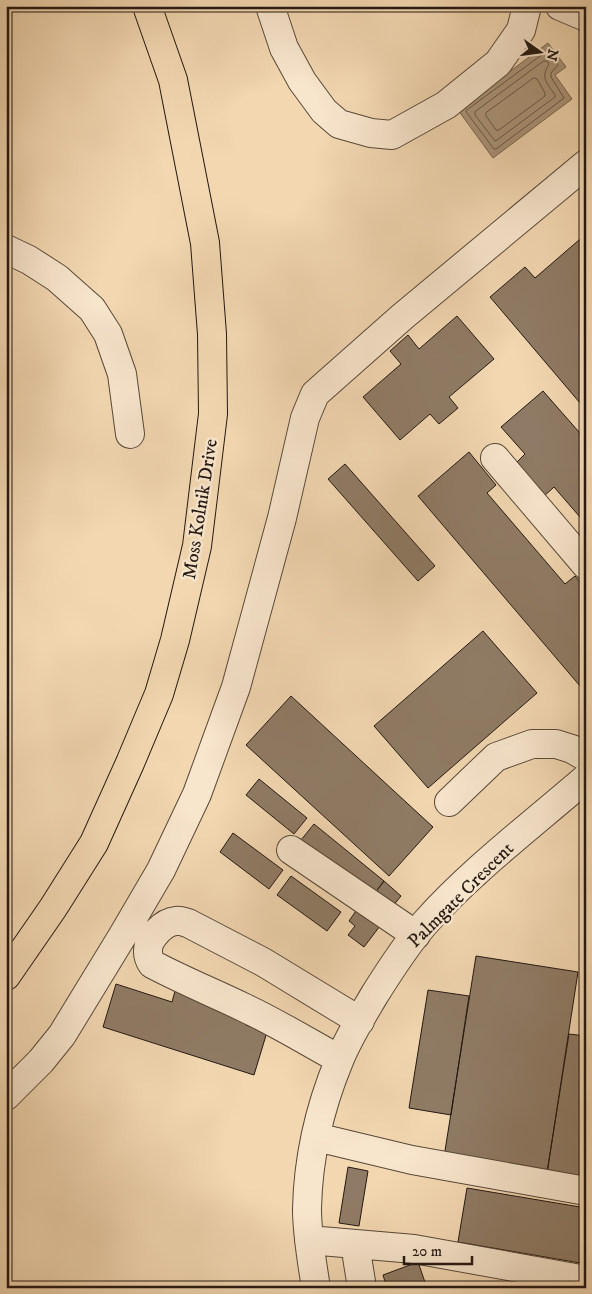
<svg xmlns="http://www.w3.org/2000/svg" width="592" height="1294" viewBox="0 0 592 1294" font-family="'IM FELL DW Pica',serif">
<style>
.water{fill:#ac967b;stroke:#766451}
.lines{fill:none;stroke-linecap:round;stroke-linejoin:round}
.shore{stroke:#685747;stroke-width:1}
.building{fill:#8f7b65;stroke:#241813}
.minor-casing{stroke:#58483a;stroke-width:30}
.major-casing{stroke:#241813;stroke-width:30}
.minor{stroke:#f7e5cc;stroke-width:28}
.major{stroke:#f2d7b1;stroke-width:28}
.labels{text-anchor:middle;stroke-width:5;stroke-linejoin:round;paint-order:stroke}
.street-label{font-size:19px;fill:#241813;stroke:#f7e5cc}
</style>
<rect width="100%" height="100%" fill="#f2d7b1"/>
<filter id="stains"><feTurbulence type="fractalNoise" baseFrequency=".004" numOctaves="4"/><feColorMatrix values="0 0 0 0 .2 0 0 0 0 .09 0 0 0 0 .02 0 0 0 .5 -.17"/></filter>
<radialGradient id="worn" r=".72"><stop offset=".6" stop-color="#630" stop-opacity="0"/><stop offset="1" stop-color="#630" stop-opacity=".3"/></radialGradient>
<!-- water -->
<path class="water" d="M548 43 566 67 555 75 572 99 493 158 458 110Z"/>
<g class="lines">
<!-- shore -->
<path class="shore" d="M546 52H549L558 65 551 73V77L564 98 496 149H494L467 113 466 111Z
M544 61H547L549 64C540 78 547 83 555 95V97L497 140 495 141 475 115V112Z
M534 78 537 79 545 93V96L499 130H496L486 116V113Z"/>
</g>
<!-- building -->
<path class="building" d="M586 234V410L490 297 525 267 535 278Z
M457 316 494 359 449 397 458 408 439 424 430 414 400 440 363 397 401 364 390 351 408 335 419 349Z
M543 391 586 440V524L554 487 543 497 515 464 525 454 501 427Z
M469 452 496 485 487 493 565 584 575 576 586 589V693L418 496Z
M345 464 435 566 418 581 328 479Z
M483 631 537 693 428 788 374 726Z
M291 696 433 827 389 876 246 745Z
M259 779 307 818 294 834 246 795Z
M314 824 384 881 371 898 301 840Z
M233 833 283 870 269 889 220 852Z
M291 876 341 912 327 931 277 895Z
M384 881 401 896 388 912 371 898Z
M360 905 383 922 364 947 348 935 355 926 349 921Z
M476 956 578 972 547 1173 444 1157Z
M116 984 172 1002 175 991 249 1015 246 1025 267 1032 254 1075 103 1027Z
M428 990 469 996 451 1115 409 1108Z
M569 1034 586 1036V1179L547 1173Z
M348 1167 368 1171 359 1226 339 1223Z
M467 1188 586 1208V1264L458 1242Z
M418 1262 427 1288H387L383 1275Z"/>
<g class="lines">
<!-- minor casing -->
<g class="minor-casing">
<path id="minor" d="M270 6 284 48 302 81 324 111 339 124 371 133 392 135 446 105 498 63 521 30 527 6
M560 6 586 17
M6 249 29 260 57 278 92 309 108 334 122 374 130 434
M495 458 586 565
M449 802 496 757 532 744H556L572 749 586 757
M291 850 416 935
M339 1059C308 1042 277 1023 245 1008 214 993 182 980 152 964 150 961 148 956 148 952 147 939 163 922 176 921 180 920 184 922 188 923L263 962 360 1021
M6 1096 41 1061 62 1035 123 935 161 870 197 794 236 687 282 518 305 418 315 394 402 317 586 164
M316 1137 412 1160 586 1191
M309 1240 414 1249 586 1280
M355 1244 362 1288
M316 1288C312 1262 307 1235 307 1209 308 1159 320 1107 339 1061 348 1038 362 1016 375 994 390 970 406 945 425 923 471 871 533 824 586 778"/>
</g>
<!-- major casing -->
<g class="major-casing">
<path id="major" d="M6 976 53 908 94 843 130 763 159 694 175 640 197 546 213 414 212 334 205 243 173 80 147 6"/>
</g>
<!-- minor -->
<use href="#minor" class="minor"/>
<!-- major -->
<use href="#major" class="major"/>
</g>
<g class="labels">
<!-- street labels -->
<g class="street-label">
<text transform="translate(199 509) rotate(-81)" y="7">Moss Kolnik Drive</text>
<text transform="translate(460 894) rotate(-45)" y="7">Palmgate Crescent</text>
</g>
</g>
<!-- margin -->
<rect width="592" height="1294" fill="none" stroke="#f2d7b1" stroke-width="25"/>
<rect x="8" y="8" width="577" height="1279" fill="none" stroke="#241813" stroke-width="2.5"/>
<rect x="12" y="12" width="567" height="1269" fill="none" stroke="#241813"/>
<!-- north arrow -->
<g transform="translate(540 52) rotate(104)" stroke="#f7e5cc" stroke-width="4" paint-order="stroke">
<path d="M0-4L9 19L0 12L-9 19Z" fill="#241813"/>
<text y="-8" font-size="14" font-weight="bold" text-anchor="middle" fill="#241813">N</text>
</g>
<!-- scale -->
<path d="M404 1256v8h68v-8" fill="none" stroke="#241813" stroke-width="2.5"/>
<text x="412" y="1256" font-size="15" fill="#241813" stroke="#f7e5cc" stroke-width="4" paint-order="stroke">20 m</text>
<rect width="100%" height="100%" filter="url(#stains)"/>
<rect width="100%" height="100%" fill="url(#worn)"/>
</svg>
